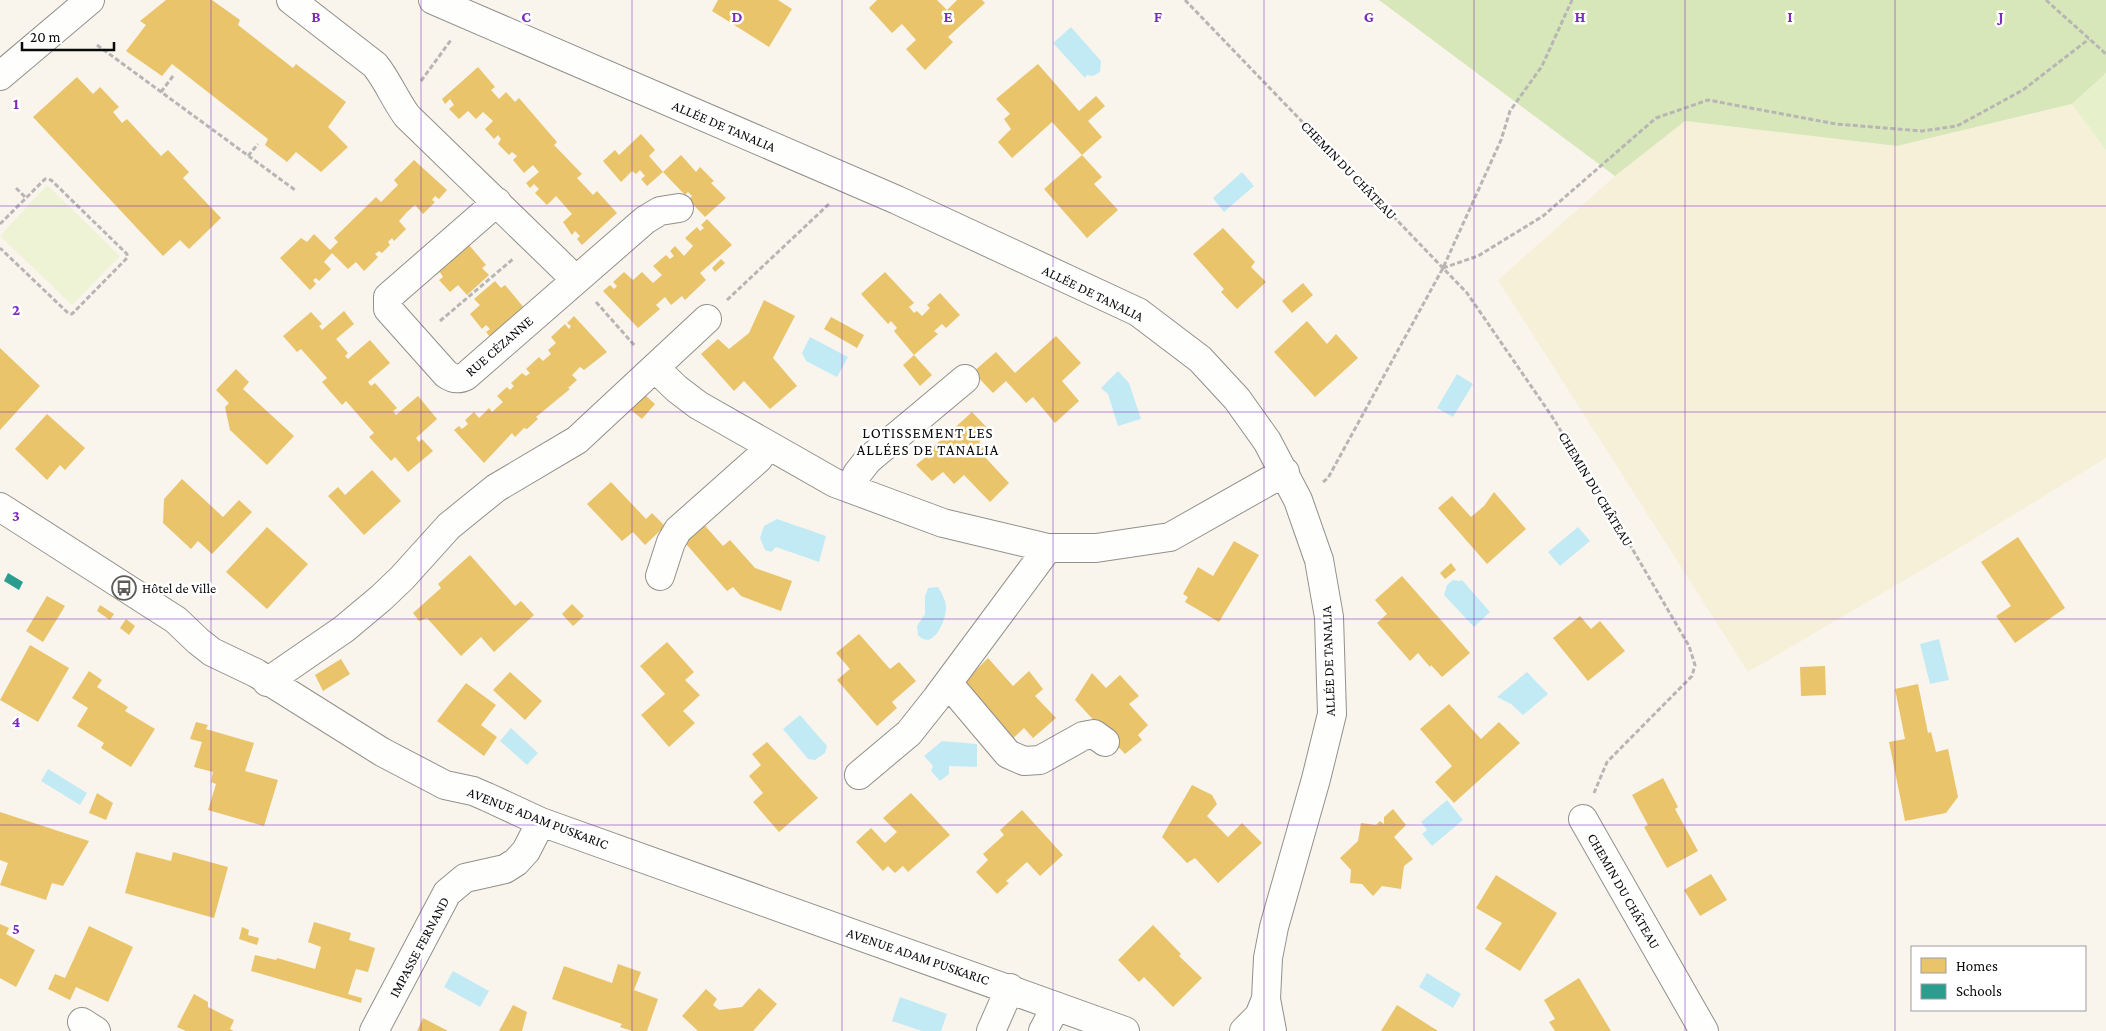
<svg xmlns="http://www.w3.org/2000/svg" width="2106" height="1031" viewBox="0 0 2106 1031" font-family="'Crimson Pro',serif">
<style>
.farmland{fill:#f7f0d8}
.green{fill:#e6f0cb}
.forest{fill:#d7e7b9}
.pitch{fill:#eff3d5}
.water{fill:#c1eaf5}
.homes{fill:#e9c46a}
.schools{fill:#2a9d8f}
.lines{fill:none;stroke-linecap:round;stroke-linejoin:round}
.minor-casing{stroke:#92908c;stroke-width:30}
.path{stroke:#b7b6b5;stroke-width:3;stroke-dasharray:5 2.5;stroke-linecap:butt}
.minor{stroke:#fefefc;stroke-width:28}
.grid{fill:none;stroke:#7b2cbf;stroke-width:1;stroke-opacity:0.55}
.labels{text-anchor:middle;stroke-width:5;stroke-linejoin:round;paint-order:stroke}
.street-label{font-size:14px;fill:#0a0a0a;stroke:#fff}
.poi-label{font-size:14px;fill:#0a0a0a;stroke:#fff;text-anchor:start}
.neighbourhood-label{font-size:15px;letter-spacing:1px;fill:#0a0a0a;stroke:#fff}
.grid-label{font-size:16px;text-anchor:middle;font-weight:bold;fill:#7b2cbf;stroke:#fff;stroke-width:5;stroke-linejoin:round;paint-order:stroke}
</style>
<rect width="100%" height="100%" fill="#f9f5ed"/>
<!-- farmland -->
<path class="farmland" d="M2072 104 2106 150V458L1961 547 1748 672 1498 280 1615 176 1685 121 1897 146Z"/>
<!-- green -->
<path class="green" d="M2106 73V150L2072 104Z"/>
<!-- forest -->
<path class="forest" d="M1379 0H2106V73L2072 104 1897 146 1685 121 1615 176Z"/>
<!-- pitch -->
<path class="pitch" d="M47 185 120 256 72 305 0 236Z"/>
<!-- water -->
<path class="water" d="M1071 27 1101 61 1100 72 1093 76 1087 75 1085 78 1053 43Z
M1242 172 1254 186 1224 212 1213 198Z
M810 337 848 357 837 377 806 361 802 353Z
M1118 371 1129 383 1141 419 1118 426 1108 394 1101 388Z
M1457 374 1473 384 1453 417 1437 408Z
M777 519 826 536 819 562 776 547 771 552 765 550 760 538 764 526Z
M1578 527 1590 541 1560 566 1548 552Z
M1453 580 1460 581 1462 580 1490 612 1474 627 1444 595 1447 585Z
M938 587C942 593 945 599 946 606 947 619 933 652 918 635L917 626 925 614V596L928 588Z
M1939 639 1949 680 1930 684 1920 644Z
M1527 672 1548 694 1523 715 1511 704 1497 697Z
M800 715 827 746 825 753 815 760 808 759 783 729Z
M511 728 538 753 527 765 500 741Z
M942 741 977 744V767L949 766V774L940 781 931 771 933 766 924 756Z
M48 769 87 793 80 805 41 781Z
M1447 800 1463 820 1432 846 1422 834 1427 830 1421 822Z
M453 971 489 991 480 1007 444 987Z
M1427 973 1461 994 1453 1008 1419 987Z
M900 997 947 1014 941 1031H922L892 1021Z"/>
<!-- homes -->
<path class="homes" d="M166 0H212L240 20 238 25 293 68 296 64 346 102 328 127 348 147 321 172 296 152 287 162 265 145 268 139 172 64 162 76 126 51 146 25 140 21Z
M718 0H778L792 9 769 47 712 11Z
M877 0H937L947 10 957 0H982L985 3 948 37 953 42 925 70 906 49 916 40 902 24 892 33 869 8Z
M1038 64 1079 111 1096 96 1105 106 1088 121 1102 137 1082 155 1102 177 1094 184 1118 210 1087 238 1044 189 1082 155 1052 122 1012 158 998 142 1011 129 1004 119 1010 114 996 99Z
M478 67 495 87 491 90 499 99 506 92 515 102 519 98 557 142 554 145 582 174 577 178 593 195 597 191 617 213 582 245 577 239 580 236 575 231 572 235 563 222 572 214 556 196 547 205 535 193 539 189 534 184 530 188 526 183 539 172 533 165 524 173 513 160 517 156 512 152 509 155 498 144 501 139 498 135 494 139 485 129 493 121 483 112 476 119 468 111 459 119 449 109 454 105 450 99 445 104 442 99Z
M77 77 93 94 100 87 119 107 113 112 122 123 127 119 161 156 168 150 189 172 183 178 221 218 189 249 180 240 163 256 33 117Z
M641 134 655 150 649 156 663 172 647 186 641 179 645 176 640 170 636 174 632 171 621 182 603 161 615 150 619 155Z
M681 155 696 172 700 167 714 181 711 183 726 198 705 217 689 200 692 196 688 192 685 195 663 172Z
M414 160 447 190 439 199 435 196 432 200 435 202 423 214 415 205 407 212 399 221 406 229 394 241 392 238 388 242 390 245 382 253 379 251 375 254 378 257 364 271 356 262 348 269 332 253 324 262 331 269 319 281 316 278 313 280 316 284 310 290 280 258 301 238 307 242 314 234 330 250 338 242 334 238 376 197 381 202 398 185 394 180Z
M707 219 732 245 700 273 706 280 685 300 682 296 671 305 665 297 656 305 660 309 638 328 603 291 610 285 614 289 617 286 613 282 624 272 633 280 642 272 653 283 662 275 653 266 666 255 670 259 674 256 670 251 675 246 684 256 693 246 685 238 697 227 700 231 704 228 701 225Z
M1223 228 1255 262 1251 267 1266 282 1237 309 1221 292 1224 289 1193 254Z
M464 239 486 265 482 268 489 275 467 295 458 285 450 292 439 280 443 277 440 272 436 275 430 269Z
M721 259 725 263 715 272 712 268Z
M885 272 914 303 909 307 914 313 917 311 922 316 930 308 927 305 940 293 960 315 946 328 942 324 934 331 938 334 914 355 932 375 920 386 903 365 914 355 894 331 897 328 891 321 888 324 861 294Z
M495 281 501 288 505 285 525 309 491 338 486 332 490 329 486 325 482 329 470 314 480 305 474 299Z
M1303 283 1313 295 1292 313 1282 301Z
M764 300 795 316 773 358 797 386 770 409 744 381 734 391 701 354 718 339 729 349 749 333Z
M344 311 354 324 336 339 348 353 345 356 348 359 370 340 390 363 368 382 371 386 375 383 397 408 393 411 396 415 418 396 437 419 416 438 419 442 422 439 433 451 408 472 395 457 391 461 369 437 374 433 346 401 342 405 322 382 327 378 301 349 297 352 283 336 311 312 322 324 319 326 322 330Z
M574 316 607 352 584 370 580 367 572 375 577 380 568 388 570 389 536 417 538 419 527 429 524 428 515 437 512 433 484 463 454 430 459 426 462 429 468 424 465 420 474 412 479 418 489 408 492 412 503 402 497 396 507 387 510 390 514 386 511 383 522 373 526 376 530 373 526 369 539 357 543 361 551 354 548 350 556 343 551 337 565 324 569 329 571 326 567 323Z
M831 317 864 335 857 348 824 329Z
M1307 321 1327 344 1336 334 1358 358 1315 397 1274 352Z
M1056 336 1081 363 1062 381 1079 401 1055 423 1033 397 1026 403 1006 381 993 393 973 372 996 352 1015 373Z
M0 348 40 386 0 430Z
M236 369 249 382 243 389 294 436 267 465 230 430 225 407 229 403 216 390Z
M645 395 655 404 642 419 631 410Z
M972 412 991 432 979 442 988 451 983 455 1009 483 990 502 964 475 954 484 943 472 932 481 916 465 927 456 930 459 928 452 944 437 947 440 953 435 950 432Z
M47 414 85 448 65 470 60 465 47 480 15 449Z
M372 470 401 501 364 535 328 496 338 487 345 495Z
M182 479 223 517 239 500 252 512 212 554 198 541 191 549 163 523 164 499Z
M611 482 646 519 652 513 665 526 645 545 633 532 622 541 587 504Z
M1494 492 1526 529 1487 564 1438 508 1452 496 1471 517 1484 506Z
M699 519 723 546 730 540 755 568 792 581 781 611 741 596 733 587 727 591 680 537Z
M267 527 308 564 267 609 226 572Z
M2018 537 2065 608 2015 643 1996 616 2011 606 1981 562Z
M1234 541 1259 555 1219 622 1185 602 1188 597 1183 594 1198 567 1213 576Z
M470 555 515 606 521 601 534 615 494 652 481 637 461 656 427 618 419 621 413 613 441 588 438 584Z
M1451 563 1456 570 1445 579 1440 573Z
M1402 576 1470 653 1442 677 1431 665 1430 667 1418 653 1410 661 1377 623 1387 614 1375 600Z
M47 596 65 606 43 642 26 631Z
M572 604 584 616 573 626 562 614Z
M100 605 114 614 110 620 97 611Z
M1580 616 1591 629 1600 621 1625 651 1588 681 1553 638Z
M126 619 135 626 129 635 120 628Z
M859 634 890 669 899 662 916 681 892 702 897 708 877 726 837 680 850 669 836 653Z
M667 642 694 672 685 680 700 695 683 711 695 723 669 747 641 715 665 694 640 666Z
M30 645 69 668 38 722 0 700Z
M988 658 1013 686 1029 671 1043 689 1035 696 1056 718 1033 738 1024 728 1007 744 961 685Z
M341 659 350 674 323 691 315 675Z
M1825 666 1826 695 1801 696 1800 667Z
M89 671 102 680 97 687 128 707 125 711 155 729 131 767 101 748 104 743 77 726 88 708 72 698Z
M510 672 542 701 525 720 493 690Z
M1092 673 1106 688 1120 675 1139 696 1129 704 1148 725 1138 735 1142 740 1125 754 1075 700Z
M466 683 496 705 481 725 497 737 484 756 437 721Z
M1918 684 1928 733 1931 732 1936 752 1948 749 1958 797 1946 813 1905 821 1889 742 1905 739 1895 689Z
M1449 704 1481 739 1499 722 1520 743 1454 803 1435 782 1452 766 1420 729Z
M196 722 208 725 206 729 254 743 245 771 278 780 264 826 208 810 216 784 211 782 213 772 194 767 202 742 190 739Z
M767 742 818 798 779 832 753 802 763 793 749 776 761 765 752 754Z
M1663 778 1678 807 1675 809 1698 851 1667 868 1644 827 1648 825 1632 795Z
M1192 785 1212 795 1217 804 1207 816 1228 837 1242 823 1262 843 1218 883 1195 858 1187 863 1162 837Z
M97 793 113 803 106 820 89 813Z
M911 793 950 835 908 872 903 866 895 873 888 866 883 871 856 842 871 828 885 843 897 832 883 818Z
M1393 809 1406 825 1394 837 1413 859 1404 866 1401 889 1382 886 1373 896 1362 884 1350 883 1351 870 1340 858 1358 841 1361 823 1376 825 1380 821 1384 824V817Z
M1022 810 1063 855 1040 876 1027 862 1006 881 1009 883 997 894 976 872 988 860 983 854 1004 835 1000 830Z
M0 812 89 841 63 886 52 883 46 900 0 885 8 863 0 860Z
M136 852 171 861 173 852 228 867 214 918 125 893Z
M1711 874 1727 900 1700 916 1684 890Z
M1496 875 1557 913 1520 971 1485 949 1502 923 1476 908Z
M314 922 351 933 349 940 375 948 368 972 356 969 348 994 362 998 361 1003 251 971 255 955 276 960 277 958 315 969 321 947 308 942Z
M0 924 9 928 6 934 35 950 16 987 0 978Z
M1153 925 1181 954 1179 956 1202 978 1173 1007 1144 977 1139 982 1118 960Z
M89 926 133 947 108 1002 76 987 70 1000 48 989 55 974 65 978Z
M242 927 249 930 248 935 259 938 257 945 239 939Z
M618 964 641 972 634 990 658 999 647 1031H632L620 1027 622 1024 552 999 564 966 612 983Z
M1579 978 1611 1031H1555L1549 1022 1555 1019 1544 1000Z
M759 988 777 1004 753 1031H698L682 1016 706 989 717 999 713 1005 719 1010 742 1007Z
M194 994 208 1002V1007L234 1020 230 1029 234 1031H186L177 1027Z
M513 1005 527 1012 522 1031H499Z
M1397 1005 1438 1031H1381Z
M423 1018 448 1031H417Z"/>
<!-- schools -->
<path class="schools" d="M8 573 23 582 19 590 4 581Z"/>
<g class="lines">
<!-- minor casing -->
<g class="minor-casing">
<path id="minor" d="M291 0 375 65C388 81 395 100 407 116L575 279
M433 0 897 200 1138 312 1200 359 1237 399 1267 441 1298 500 1319 560 1329 617 1332 714 1316 779 1274 927 1268 958 1266 999 1272 1031
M0 76 90 0
M497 202 388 297V309L446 374C453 379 458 380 466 376L645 220 660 211 679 208
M655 368 677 389 698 405 835 483 943 523 1048 548H1096L1170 537 1285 472
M851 489 857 474 868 460 965 379
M0 507 176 620 198 641 212 652 256 673 382 752 445 785 473 791 487 797 541 822 1125 1031
M660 576 671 542 678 530 758 459 768 445
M267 682 344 629 381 598 402 578 449 526 496 488 577 440 707 319
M948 683 1008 754 1024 761 1040 760 1083 736 1094 734 1105 742
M859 775 909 733 936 699 1048 548
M1583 819 1704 1031
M82 1022 96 1031
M374 1031 447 893 465 878 505 869 516 862 526 851 541 822
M991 1031 1010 988
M1043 1031 1056 1006
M1244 1031 1259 1016 1266 999"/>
</g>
<!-- path -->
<path class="path" d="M1185 0 1467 293 1551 415 1602 497 1689 646 1695 665 1692 676 1607 762 1594 793
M2046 0 2106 54
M97 45 295 190
M421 81 451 40
M161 92 173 76
M248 156 258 144
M16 188 26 198
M0 224 45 179 51 180 127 254V258L72 314 68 313 0 248
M1443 268 1478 256 1543 216 1656 118 1708 100 1836 124 1922 131 1957 126 2023 90 2089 39
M727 300 830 203
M596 302 635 346
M440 321 513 259
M1323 482 1328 478 1443 268 1501 140 1510 111 1542 66 1572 0"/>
<!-- minor -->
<use href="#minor" class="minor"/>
</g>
<!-- grid -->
<path class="grid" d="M211 0V1031M421 0V1031M632 0V1031M842 0V1031M1053 0V1031M1264 0V1031M1474 0V1031M1685 0V1031M1895 0V1031M0 206H2106M0 412H2106M0 619H2106M0 825H2106"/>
<!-- icons -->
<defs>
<g id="bus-ring" transform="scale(1.25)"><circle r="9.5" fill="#fff" stroke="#5e5c59" stroke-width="1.5"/><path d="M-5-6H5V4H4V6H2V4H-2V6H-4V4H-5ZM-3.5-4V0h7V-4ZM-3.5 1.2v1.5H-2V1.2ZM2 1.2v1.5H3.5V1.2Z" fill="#5e5c59"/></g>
</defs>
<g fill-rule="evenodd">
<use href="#bus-ring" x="124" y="588"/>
</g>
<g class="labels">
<!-- street labels -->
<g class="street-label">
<text transform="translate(724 126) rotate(23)" y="5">ALLÉE DE TANALIA</text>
<text transform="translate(1349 170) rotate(46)" y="5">CHEMIN DU CHÂTEAU</text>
<text transform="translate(1093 293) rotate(26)" y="5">ALLÉE DE TANALIA</text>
<text transform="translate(499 346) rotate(-41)" y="5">RUE CÉZANNE</text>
<text transform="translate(1596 489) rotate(59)" y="5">CHEMIN DU CHÂTEAU</text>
<text transform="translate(1328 661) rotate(-92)" y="5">ALLÉE DE TANALIA</text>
<text transform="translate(538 818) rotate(21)" y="5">AVENUE ADAM PUSKARIC</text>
<text transform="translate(1624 891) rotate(60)" y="5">CHEMIN DU CHÂTEAU</text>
<text transform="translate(419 947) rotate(-62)" y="5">IMPASSE FERNAND</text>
<text transform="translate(918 956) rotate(19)" y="5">AVENUE ADAM PUSKARIC</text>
</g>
<!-- poi labels -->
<g class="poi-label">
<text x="142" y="593">Hôtel de Ville</text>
</g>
<!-- neighbourhood labels -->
<g class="neighbourhood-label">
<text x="928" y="438">LOTISSEMENT LES<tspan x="928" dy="17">ALLÉES DE TANALIA</tspan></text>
</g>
</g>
<g class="grid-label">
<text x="316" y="22">B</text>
<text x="526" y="22">C</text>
<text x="737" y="22">D</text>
<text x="948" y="22">E</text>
<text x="1158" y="22">F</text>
<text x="1369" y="22">G</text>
<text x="1580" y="22">H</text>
<text x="1790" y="22">I</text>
<text x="2001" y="22">J</text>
<text x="16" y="109">1</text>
<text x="16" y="315">2</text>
<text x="16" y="521">3</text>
<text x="16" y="727">4</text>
<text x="16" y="934">5</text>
</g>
<!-- legend -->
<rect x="1911" y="946" width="175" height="65" fill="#ffffff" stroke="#9d9d9d"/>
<rect x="1921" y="958" width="25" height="15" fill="#e9c46a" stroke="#9d9d9d"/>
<text x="1956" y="971" font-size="15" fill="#0a0a0a">Homes</text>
<rect x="1921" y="984" width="25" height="15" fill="#2a9d8f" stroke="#9d9d9d"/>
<text x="1956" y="996" font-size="15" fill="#0a0a0a">Schools</text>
<!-- scale -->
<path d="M22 42v8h92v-8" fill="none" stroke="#0a0a0a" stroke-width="2.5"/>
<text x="30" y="42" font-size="15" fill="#0a0a0a" stroke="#ffffff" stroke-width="4" paint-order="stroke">20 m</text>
</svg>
